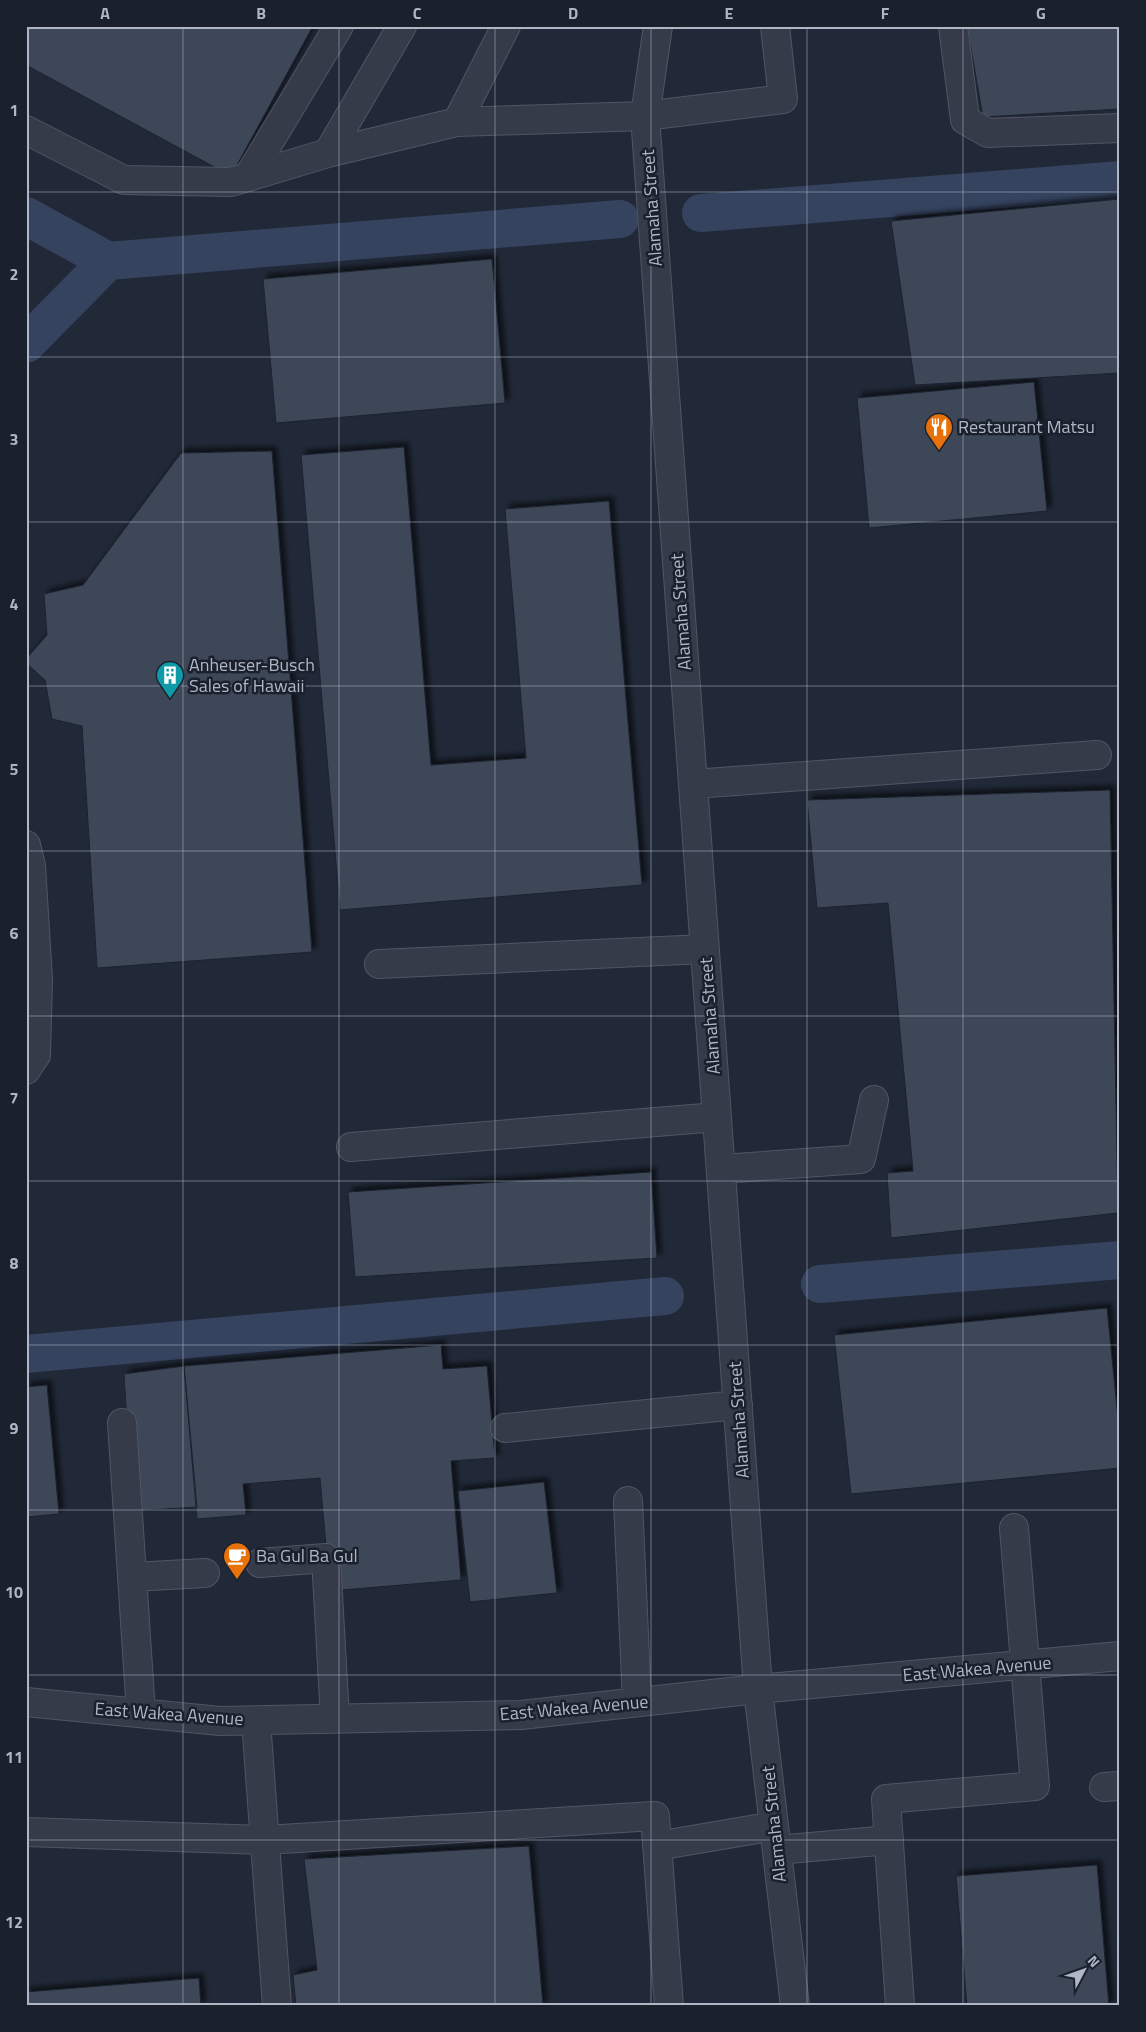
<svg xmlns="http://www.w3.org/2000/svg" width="1146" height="2032" viewBox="0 0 1146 2032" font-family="'Titillium Web',sans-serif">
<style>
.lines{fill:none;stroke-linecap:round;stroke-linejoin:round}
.canal{stroke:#35435f;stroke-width:38}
.building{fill:#3d4758;stroke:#1c232f;filter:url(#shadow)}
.minor-casing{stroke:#505663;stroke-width:30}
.minor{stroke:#353b49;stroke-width:28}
.grid{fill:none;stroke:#b0b6c5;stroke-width:1;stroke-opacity:0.55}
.labels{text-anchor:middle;stroke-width:5;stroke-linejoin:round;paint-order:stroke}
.street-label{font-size:18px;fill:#b0b6c5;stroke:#1a212d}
.poi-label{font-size:18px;fill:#b0b6c5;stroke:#1a212d;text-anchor:start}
.neatline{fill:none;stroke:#b0b6c5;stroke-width:2}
.grid-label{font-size:16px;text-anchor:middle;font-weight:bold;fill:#b0b6c5}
</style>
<defs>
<filter id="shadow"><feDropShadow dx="4.5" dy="-4.5" stdDeviation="2.5" flood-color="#0009"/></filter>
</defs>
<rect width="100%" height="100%" fill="#212938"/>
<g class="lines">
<!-- canal -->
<path class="canal" d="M701 213 1120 180
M26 216 108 261 620 219
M26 344 108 261
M820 1284 1120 1260
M26 1354 665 1296"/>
</g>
<!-- building -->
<path class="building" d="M26 26H313L231 176 26 65Z
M967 26H1120V109L983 117Z
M1120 199V373L915 385 891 221Z
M492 259 505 403 276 423 263 279Z
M1034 382 1047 511 869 528 857 398Z
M404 447 431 765 526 758 505 509 609 501 642 885 340 910 301 455Z
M272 451 312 952 97 968 82 726 52 719 45 680 26 663V659L47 635 44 594 83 585 181 453Z
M1110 790 1118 1213 891 1238 887 1173 913 1171 888 903 817 908 807 800Z
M651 1172 657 1258 355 1277 348 1192Z
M1107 1308 1120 1439V1468L851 1494 834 1335Z
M441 1345 443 1369 487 1366 495 1458 451 1461 461 1580 330 1591 320 1478 243 1484 246 1515 197 1519 184 1366Z
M184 1366 197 1507 132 1511 124 1374Z
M47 1385 59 1514 26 1517V1387Z
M544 1482 557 1593 470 1602 458 1491Z
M529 1846 543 2006H296L293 1975 317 1970 304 1859Z
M1097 1865 1109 2006H967L956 1876Z
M199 1978 201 2006H26V1992Z"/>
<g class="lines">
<!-- minor casing -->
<g class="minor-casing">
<path id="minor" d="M658 26 645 116 758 1689 795 2006
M953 26 965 120 988 133 1120 128
M457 122 506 26
M26 130 124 180 231 182 328 153 457 122 645 116 783 99 775 26
M328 153 402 26
M248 177 339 26
M693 784 1097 755
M26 845 31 866 38 979 36 1055 26 1070
M379 964 705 949
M351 1147 717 1117
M721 1169 861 1159 874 1100
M122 1423 141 1713
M505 1428 738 1405
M628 1501 637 1702
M260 1563 326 1558 335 1719
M132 1577 205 1573
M26 1702 220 1721 521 1715 758 1689 1120 1656
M256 1721 277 2006
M1104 1787 1120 1786
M26 1832 265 1840 655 1816 669 2006
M657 1846 774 1826
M777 1850 889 1840
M900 2006 886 1799 1035 1786 1014 1528"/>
</g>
<!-- minor -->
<use href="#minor" class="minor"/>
</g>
<!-- grid -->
<path class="grid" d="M183 26V2006M339 26V2006M495 26V2006M651 26V2006M807 26V2006M963 26V2006M26 192H1120M26 357H1120M26 522H1120M26 686H1120M26 851H1120M26 1016H1120M26 1181H1120M26 1345H1120M26 1510H1120M26 1675H1120M26 1840H1120"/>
<!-- icons -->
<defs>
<g id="restaurant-pin" transform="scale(1.4375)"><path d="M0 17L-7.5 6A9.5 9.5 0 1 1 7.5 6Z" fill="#e8710a" stroke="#1a212d"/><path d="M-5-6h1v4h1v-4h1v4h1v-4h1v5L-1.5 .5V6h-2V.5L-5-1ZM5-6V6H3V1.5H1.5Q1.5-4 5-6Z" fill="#fff"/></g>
<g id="building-pin" transform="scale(1.4375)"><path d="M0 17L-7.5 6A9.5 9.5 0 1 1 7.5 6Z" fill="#0f9aa8" stroke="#1a212d"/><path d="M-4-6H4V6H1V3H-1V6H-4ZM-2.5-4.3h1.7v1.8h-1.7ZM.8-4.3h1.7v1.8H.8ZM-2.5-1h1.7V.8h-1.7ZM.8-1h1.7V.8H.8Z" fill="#fff"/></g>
<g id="cafe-pin" transform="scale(1.4375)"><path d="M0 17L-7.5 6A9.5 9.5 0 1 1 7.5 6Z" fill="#e8710a" stroke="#1a212d"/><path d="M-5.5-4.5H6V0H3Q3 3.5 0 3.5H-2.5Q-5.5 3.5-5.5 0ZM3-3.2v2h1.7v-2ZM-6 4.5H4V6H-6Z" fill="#fff"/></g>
</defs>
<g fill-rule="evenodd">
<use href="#restaurant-pin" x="939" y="427"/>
<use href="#building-pin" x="170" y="675"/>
<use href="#cafe-pin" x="237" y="1556"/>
</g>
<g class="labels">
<!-- street labels -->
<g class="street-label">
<text transform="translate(652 208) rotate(-94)" y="6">Alamaha Street</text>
<text transform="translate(681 612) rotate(-94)" y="6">Alamaha Street</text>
<text transform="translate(710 1016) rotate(-94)" y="6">Alamaha Street</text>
<text transform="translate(739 1420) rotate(-94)" y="6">Alamaha Street</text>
<text transform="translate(977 1669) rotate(-5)" y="6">East Wakea Avenue</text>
<text transform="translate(574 1708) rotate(-5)" y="6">East Wakea Avenue</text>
<text transform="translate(169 1714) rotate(4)" y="6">East Wakea Avenue</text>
<text transform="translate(774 1824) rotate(-96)" y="6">Alamaha Street</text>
</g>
<!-- poi labels -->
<g class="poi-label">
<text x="958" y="433">Restaurant Matsu</text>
<text x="189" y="671">Anheuser-Busch<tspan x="189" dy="21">Sales of Hawaii</tspan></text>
<text x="256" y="1562">Ba Gul Ba Gul</text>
</g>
</g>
<!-- border -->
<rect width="1146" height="2032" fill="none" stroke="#1a212d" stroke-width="55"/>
<!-- north arrow -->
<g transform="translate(1084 1970) rotate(49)" stroke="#1a212d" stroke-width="4" paint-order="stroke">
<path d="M0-4L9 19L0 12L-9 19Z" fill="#b0b6c5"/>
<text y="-8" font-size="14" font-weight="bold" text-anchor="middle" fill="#b0b6c5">N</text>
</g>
<rect x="28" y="28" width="1090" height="1976" class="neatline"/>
<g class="grid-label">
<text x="105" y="19">A</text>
<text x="261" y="19">B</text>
<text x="417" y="19">C</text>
<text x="573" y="19">D</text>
<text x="729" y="19">E</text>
<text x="885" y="19">F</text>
<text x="1041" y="19">G</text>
<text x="14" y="116">1</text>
<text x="14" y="280">2</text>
<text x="14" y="445">3</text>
<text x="14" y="610">4</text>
<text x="14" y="775">5</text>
<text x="14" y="939">6</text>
<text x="14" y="1104">7</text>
<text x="14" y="1269">8</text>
<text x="14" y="1434">9</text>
<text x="14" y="1598">10</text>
<text x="14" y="1763">11</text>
<text x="14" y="1928">12</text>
</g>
</svg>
